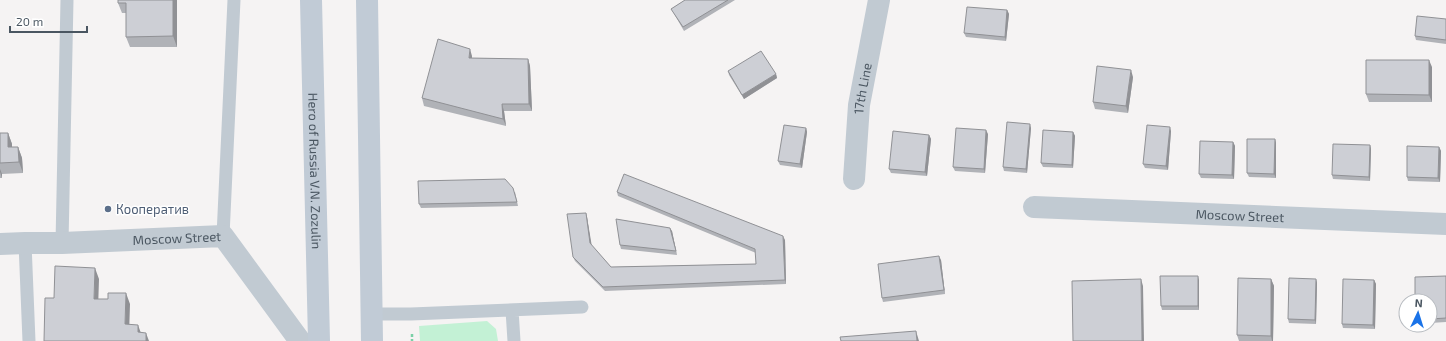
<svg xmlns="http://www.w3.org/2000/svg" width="1446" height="341" viewBox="0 0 1446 341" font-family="'Exo 2',sans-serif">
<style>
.green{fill:#c3f1d5}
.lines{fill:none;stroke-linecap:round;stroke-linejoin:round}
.path{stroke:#7ad0a6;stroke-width:2.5;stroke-dasharray:3 2;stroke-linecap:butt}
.service{stroke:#c1cad2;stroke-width:13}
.minor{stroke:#c1cad2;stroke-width:22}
.secondary{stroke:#c1cbd6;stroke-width:22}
.wall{fill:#b0b2b7}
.shaded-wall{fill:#909195}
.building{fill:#cdcfd5;stroke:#909195}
.service-dot{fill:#5c6f8a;stroke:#fff;stroke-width:1.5}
.labels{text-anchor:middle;stroke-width:3;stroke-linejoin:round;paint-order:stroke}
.street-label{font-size:13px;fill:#4a5661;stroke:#fff}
.service-label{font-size:13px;fill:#4e5e75;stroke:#fff;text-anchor:start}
</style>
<rect width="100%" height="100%" fill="#f5f3f3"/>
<!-- green -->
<path class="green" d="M487 321 496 329 498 341H420L419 326Z"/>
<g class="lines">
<!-- path -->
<path class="path" d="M412 334V341"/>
<!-- service -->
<path class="service" d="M223 236 234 0
M25 243 29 341
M62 243 67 0
M512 310 514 341
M371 314H411L582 307"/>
<!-- minor -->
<g class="minor">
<path id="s1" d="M854 179 859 105 879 0"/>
<path id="s2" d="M1034 207 1446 224"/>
<path id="s3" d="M0 244 25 243H62L223 236 300 341"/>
</g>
<!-- secondary -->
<g class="secondary">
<path id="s4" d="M311 0 319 341"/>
<path d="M367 0 372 341"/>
</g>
</g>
<!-- wall -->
<path class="wall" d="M177 0V47H130L126 37V13H122L118 3Z
M685 0H735L684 31 673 12 671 9Z
M1007 10 1009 14 1006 41 966 37 964 33Z
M1446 19V44L1416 40 1415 36Z
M472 56V58L528 59 530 66 532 111H504L506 126 424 106 422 98Z
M1432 67V102H1369L1366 94Z
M728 71 776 74 777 78 744 99 729 75Z
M1133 77 1128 113 1095 109 1093 102Z
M806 128 807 132 802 168 780 165 778 161Z
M1031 128 1027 173 1004 171 1003 167Z
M1171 131 1168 170 1145 168 1143 164Z
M1073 132 1075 136 1073 168 1043 167 1041 163Z
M0 133H8L12 144V147H18L22 158 23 173 2 174V178H0Z
M988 134 985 173 955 171 953 167Z
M929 135 931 139 927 176 891 173 889 169Z
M1275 139 1276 143V178L1249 177 1247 173Z
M1233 142 1235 146 1234 179 1201 178 1199 174Z
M1370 145 1371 149 1370 181 1333 179 1332 175Z
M1439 147 1441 151 1440 182 1408 181 1407 177Z
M515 192 518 206 421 208 419 204Z
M617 192 785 240 786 284 605 291 575 261 573 257 586 213 587 217 591 245 611 267 756 264V253L618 196Z
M672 231 677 255 621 249 620 245Z
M941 260 945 294 883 302 882 298Z
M1446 276V322L1430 323V301Z
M1271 279 1274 286 1273 341H1239L1237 335Z
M1316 279 1317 283 1316 324 1289 323 1288 319Z
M1199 280V310H1162L1161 306Z
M1374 280 1376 284 1375 329 1343 328 1342 324Z"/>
<!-- shaded-wall -->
<path class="shaded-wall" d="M173 0H177V47L173 36Z
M1007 10 1009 14 1006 41 1005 37Z
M470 49 472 56 471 65 469 58Z
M528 59 530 66 532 111 529 104Z
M1429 60 1432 67V102L1429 95Z
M1131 70 1133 77 1128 113 1126 106Z
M776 74 777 78 744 99 742 95Z
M502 104 504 111 506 126 503 119Z
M1030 124 1031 128 1027 173 1026 169Z
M1170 127 1171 131 1168 170 1166 166Z
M806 128 807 132 802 168 800 164Z
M986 130 988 134 985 173 984 169Z
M1073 132 1075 136 1073 168 1072 165Z
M8 133 12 144V158L8 147Z
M929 135 931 139 927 176 925 172Z
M1275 139 1276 143V178L1274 174Z
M1233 142 1235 146 1234 179 1232 175Z
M1370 145 1371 149 1370 181 1369 177Z
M18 147 22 158 23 173 19 162Z
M1439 147 1441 151 1440 182 1438 178Z
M0 169 2 174V178L0 172Z
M586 213 587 217 592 247 590 243Z
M670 228 672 231 677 255 676 251Z
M783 236 785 240 786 284 785 280Z
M939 256 941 260 945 294 944 290Z
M95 268 99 279 98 310 94 299Z
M1198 276 1199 280V310L1198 306Z
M1141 279 1143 286 1144 341H1142Z
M1271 279 1274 286 1273 341H1272L1271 336Z
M1316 279 1317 283 1316 324 1315 320Z
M1374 280 1376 284 1375 329 1373 325Z
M126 293 130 304 129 335 125 324Z
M138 325 142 336 138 332Z
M916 331 919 341H917Z
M146 333 149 341H146Z"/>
<!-- building -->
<path class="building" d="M118 0H173V36L126 37V3H118Z
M685 0H728L683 27 671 9Z
M967 7 1007 10 1005 37 964 33Z
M1417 16 1446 19V40L1415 36Z
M438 39 470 49 469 58 528 59 529 104H502L503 119 422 98Z
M761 51 776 74 742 95 728 71Z
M1366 60H1429V95L1366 94Z
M1097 66 1131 70 1126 106 1093 102Z
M1007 122 1030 124 1026 169 1003 167Z
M784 125 806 128 800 164 778 161Z
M1147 125 1170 127 1166 166 1143 164Z
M956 128 986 130 984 169 953 167Z
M1043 130 1073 132 1072 165 1041 163Z
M893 131 929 135 925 172 889 169Z
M0 133H8V147H18L19 162 0 163Z
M1247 139H1275L1274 174 1247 173Z
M1200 141 1233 142 1232 175 1199 174Z
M1333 144 1370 145 1369 177 1332 175Z
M1407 146 1439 147 1438 178 1407 177Z
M624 174 783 236 785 280 603 287 573 257 567 214 586 213 590 243 611 267 756 264 755 249 617 192Z
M505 179 513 188 517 202 419 204 418 181Z
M616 219 670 228 676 251 620 245Z
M939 256 944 290 882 298 878 264Z
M55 266 95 268 94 299H108V293H126L125 324 138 325V332L146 333V341H44L45 298H54Z
M1160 276H1198V306H1161Z
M1446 276V318L1430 319V301H1415V277Z
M1238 278 1271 279V336L1237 335Z
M1289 278 1316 279 1315 320 1288 319Z
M1141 279 1142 341H1073L1072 281Z
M1343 279 1374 280 1373 325 1342 324Z
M916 331 917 341H841L840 337Z"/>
<!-- markers -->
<circle class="service-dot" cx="108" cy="209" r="4"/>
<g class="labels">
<!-- street labels -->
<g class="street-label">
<text dy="5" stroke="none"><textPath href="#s1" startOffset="91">17th Line</textPath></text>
<text dy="5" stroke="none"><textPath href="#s4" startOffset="171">Hero of Russia V.N. Zozulin</textPath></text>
<text dy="5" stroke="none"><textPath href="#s2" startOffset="206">Moscow Street</textPath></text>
<text dy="5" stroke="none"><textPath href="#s3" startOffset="177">Moscow Street</textPath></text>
</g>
<!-- service labels -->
<g class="service-label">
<text x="116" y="214">Кооператив</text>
</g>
</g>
<!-- north arrow -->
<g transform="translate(1418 313) rotate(4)"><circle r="19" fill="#ffffff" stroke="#b7bbc0"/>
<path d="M0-3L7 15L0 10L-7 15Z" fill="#1a73e8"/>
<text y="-6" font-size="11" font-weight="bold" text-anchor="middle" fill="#4a5661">N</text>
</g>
<!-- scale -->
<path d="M10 26v6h77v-6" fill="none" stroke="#4a5661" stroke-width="2"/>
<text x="16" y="26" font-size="12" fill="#4a5661" stroke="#ffffff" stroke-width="3" paint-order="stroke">20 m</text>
</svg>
